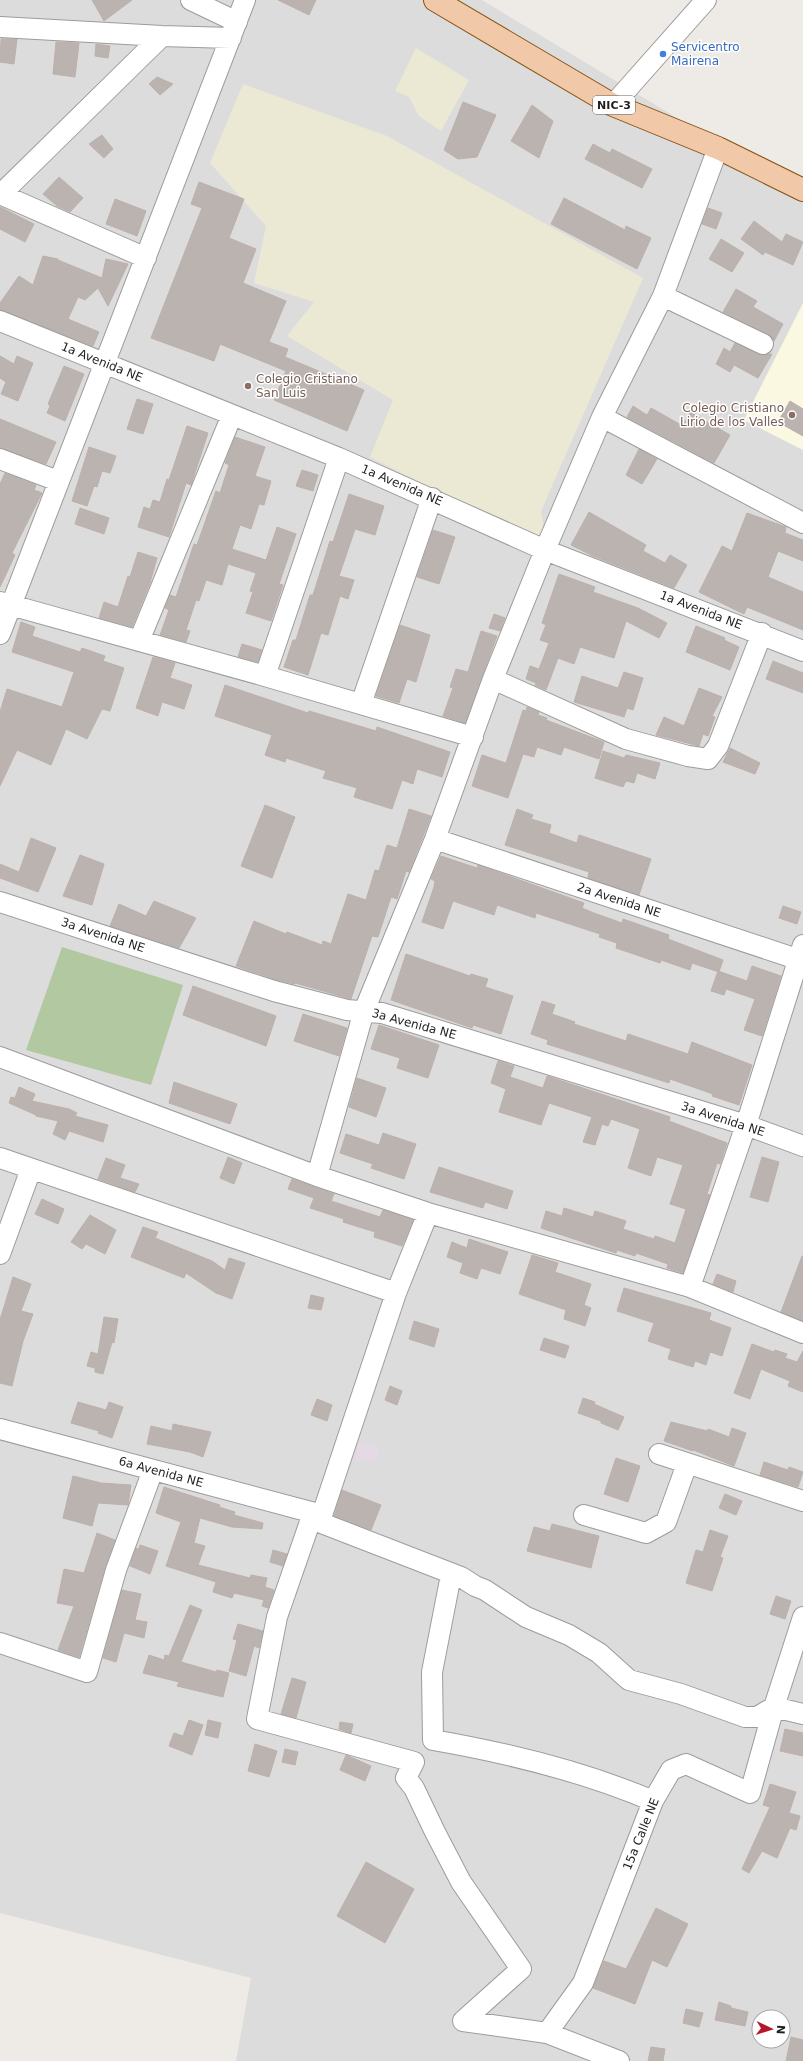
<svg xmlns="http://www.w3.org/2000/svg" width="803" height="2061" viewBox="0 0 803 2061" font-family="'DejaVu Sans',sans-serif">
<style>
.residential{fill:#dcdcdc;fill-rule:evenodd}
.industrial{fill:#e6d9e6}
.education{fill:#fbf8e2}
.farmland{fill:#ebe9d3}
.forest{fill:#b1c8a0}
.building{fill:#bbb3af;stroke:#beb0aa}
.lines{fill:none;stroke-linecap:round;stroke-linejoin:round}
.minor-casing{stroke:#9c9c9c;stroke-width:22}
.major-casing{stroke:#875212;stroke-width:24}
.minor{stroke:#fff;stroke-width:20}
.major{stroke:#f1c9a9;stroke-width:22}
.shop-dot{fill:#3f7fe0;stroke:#fff;stroke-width:1.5}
.education-dot{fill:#8d6e63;stroke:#fff;stroke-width:1.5}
.labels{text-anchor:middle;stroke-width:3;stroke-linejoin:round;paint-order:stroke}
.shield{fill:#fff;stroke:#626262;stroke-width:1}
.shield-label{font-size:11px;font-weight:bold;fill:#1f1f1f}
.shop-label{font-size:12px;fill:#366cbe;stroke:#fff;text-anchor:start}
.street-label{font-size:12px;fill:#1f1f1f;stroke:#fff}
.education-label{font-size:12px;fill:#785e54;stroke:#fff;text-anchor:start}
</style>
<rect width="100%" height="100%" fill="#eeeae6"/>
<!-- residential -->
<path class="residential" d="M0 0H482L803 194V2061H236L251 1978 0 1913ZM759 2017H783V2041H759Z"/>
<!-- industrial -->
<path class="industrial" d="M359 1442 379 1447 377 1460 355 1461Z"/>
<!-- education -->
<path class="education" d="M803 303V450L744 420Z"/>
<!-- farmland -->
<path class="farmland" d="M416 48 469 80 441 131 419 116 409 97 395 91Z
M243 84 387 136 643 278 541 511 546 547 370 457 393 400 287 336 314 302 254 283 266 226 210 163Z"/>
<!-- forest -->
<path class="forest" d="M62 947 183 985 151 1085 26 1050Z"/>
<!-- building -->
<path class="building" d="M92 0H132L104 21Z
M278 0H316L309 15Z
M1 39H17L14 64 0 62Z
M56 42 79 43 75 77 53 74Z
M96 44 110 46 108 58 95 56Z
M157 77 173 84 160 95 149 84Z
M463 102 496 115 477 157 458 159 444 150Z
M532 105 553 121 539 158 511 141Z
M102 135 113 149 104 158 89 144Z
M593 144 610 153 612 149 652 169 642 188 585 159Z
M59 177 83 198 70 212 57 206 43 194Z
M199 182 244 199 229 238 256 249 243 283 286 301 269 342 288 349 285 357 364 390 347 431 274 400 286 371 220 344 214 361 151 338 202 208 191 204Z
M564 198 625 230 626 226 651 238 637 269 551 224Z
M115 199 146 211 137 236 106 224Z
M0 207 34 224 25 242 0 229Z
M708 208 722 213 716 229 702 224Z
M754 221 782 242 786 234 803 242 793 265 765 252 763 255 741 239Z
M721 239 744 253 732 272 709 259Z
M43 256 58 259V260L102 278 106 259 128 264 108 306 98 288 85 300 78 297 68 319 99 332 93 346 0 310V303L19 276 33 285Z
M736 289 757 301 753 307 783 324 774 341 768 334 723 312Z
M735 343 758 354H772L758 378 734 365 730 372 716 364 724 348 730 352Z
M0 356 14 364 17 356 33 363 18 401 1 394 6 382 0 378Z
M64 366 84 374 65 421 47 413 50 406 48 404Z
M137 399 153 404 143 434 127 429Z
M790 401 803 409V436L778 422Z
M633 406 647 415 651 408 683 426 690 412 730 435 714 463 627 417Z
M0 419 56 442 46 464 0 448Z
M187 426 208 433 191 485 186 483 169 537 138 527 144 507 150 509 153 500 160 502 167 479 169 480Z
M235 437 265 447 255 476 271 481 264 505 259 504 251 529 240 525 232 549 266 560 277 527 296 534 279 584 283 585 271 621 246 613 253 592 250 591 256 573 228 564 222 585 206 580 199 601 196 600 186 630 190 631 186 642 160 635 169 610 165 608 170 595 176 597 194 544 197 545 216 491 220 493 229 465 225 463Z
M89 447 116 456 110 473 102 471 97 487 94 486 87 506 72 501Z
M639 449 657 459 642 484 626 475Z
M302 470 318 475 313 491 296 486Z
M5 473 36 485 34 490 42 493 12 553 15 555 0 587V484Z
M349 494 384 506 375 535 355 529 339 576 354 580 348 599 340 596 328 635 321 633 308 675 284 667 293 640H296L310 595H313L330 541 333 542Z
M80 508 109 518 104 534 75 524Z
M589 512 646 545 643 551 665 563 670 555 687 565 674 588 593 556 571 545Z
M747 513 786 527 785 533 803 540V561L778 551 768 577 803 592V630L747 607 744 614 699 592 722 546 732 551Z
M433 530 455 537 439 584 417 577Z
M138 552 157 558 150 583 132 627 99 618 104 602 118 607 128 576 130 577Z
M559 574 595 587 593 592 638 608 667 623 659 638 626 621 614 658 580 647 574 664 558 658 546 690 535 685 536 683 526 679 530 666 539 669 549 643 540 640 546 625 542 623Z
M494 614 505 618 500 631 489 628Z
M21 622 35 627 32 636 80 652 82 648 105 656 103 661 124 668 110 711 102 709 87 739 66 729 51 765 17 750 0 786V712L7 689 62 707 74 672 12 652Z
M400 625 430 635 416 682 407 679 399 703 376 696Z
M696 626 725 638 724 640 739 647 730 670 686 652Z
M481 631 497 636 465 723 443 716 453 688 450 687 456 669 468 672Z
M242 644 262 650 258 662 238 657Z
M153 657 175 663 170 678 192 685 184 709 162 702 158 716 136 708Z
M773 661 803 673V693L766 679Z
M624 672 643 678 633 710 627 708 624 717 574 702 582 676 618 688Z
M225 685 308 713 309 711 376 731 377 727 450 752 442 777 417 769 413 784 402 780 392 809 354 797 357 788 323 778 326 771 286 758 285 762 265 755 272 735 215 716Z
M699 688 722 697 712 716 715 717 708 736 703 734 699 746 656 735 664 717 684 726Z
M527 707 539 712 538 715 547 718 546 720 604 742 599 759 564 747 561 755 537 747 534 757 523 754 508 798 472 786 482 755 506 763 523 710 526 711Z
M730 748 760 763 755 774 723 762Z
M603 751 624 758 626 755 660 763 655 779 637 773 634 783 626 781 623 787 595 778Z
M265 805 295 817 272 878 241 866Z
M409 809 431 816 409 872 406 871 397 899 391 897 378 937 372 936 351 999 295 983V984L277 980 236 966 254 921 286 934 287 932 322 945 323 941 331 944 348 894 366 900 375 870 379 871 387 845 397 848Z
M517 809 533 815 531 819 551 825 549 833 577 843 579 835 651 859 639 895 588 878 589 872 505 845Z
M31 838 56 848 38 892 0 878V864L19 872Z
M80 855 104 864 92 905 63 896Z
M441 856 477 868 478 865 584 903 582 908 594 913 622 923 623 919 669 935 668 939 723 960 719 972 692 963 690 970 661 960 660 963 616 948 617 943 599 937 600 934 536 913 535 918 497 905 494 915 453 901 443 929 422 922 434 887 435 881 431 879Z
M154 901 196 918 179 948 110 926 119 904 146 916Z
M783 906 801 912 797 924 779 918Z
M406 954 470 976 471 974 488 979 485 987 513 996 501 1034 473 1025 472 1028 391 1000Z
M752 966 781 976 762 1036 744 1030 755 999 726 989 724 995 711 991 718 971 747 981Z
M193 986 276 1016 266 1046 183 1015Z
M542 1001 555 1005 552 1014 575 1022 574 1024 626 1041 628 1034 688 1054 692 1042 752 1065 739 1105 712 1096 713 1094 670 1079 669 1083 547 1044 548 1040 531 1034Z
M303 1014 347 1028 339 1056 294 1041Z
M379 1025 439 1045 428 1078 397 1068 400 1058 371 1049Z
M498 1061 514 1066 510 1077 543 1088 547 1076 670 1117 669 1121 727 1143 720 1164 717 1163 707 1194 710 1195 683 1273 667 1268 668 1264 636 1253 635 1256 617 1250 616 1253 541 1228 546 1211 562 1216 564 1208 593 1217 595 1211 626 1221 623 1229 654 1239 655 1236 675 1243 686 1209 670 1204 683 1165 657 1157 651 1176 628 1168 640 1129 611 1119 608 1126 602 1124 595 1145 583 1142 592 1117 549 1103 541 1125 499 1112 506 1089 491 1083Z
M357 1078 386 1088 376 1117 349 1107Z
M174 1082 237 1104 230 1124 169 1103Z
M19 1087 35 1094 32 1101 69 1109 77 1113 75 1116 108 1125 103 1142 69 1131 65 1140 53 1134 58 1121 36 1116V1115L9 1103 11 1097 15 1098Z
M383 1133 416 1144 404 1179 371 1168 373 1164 340 1153 346 1134 379 1145Z
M228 1157 242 1163 234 1184 220 1178Z
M762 1157 779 1162 768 1202 750 1197Z
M106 1158 125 1165 120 1178 139 1184 135 1192 98 1179Z
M439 1167 513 1191 507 1209 485 1202 483 1208 430 1192Z
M292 1179 334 1194 331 1201 380 1217 383 1210 413 1220 402 1246 374 1237 375 1232 343 1222 344 1219 310 1208 314 1198 288 1189Z
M42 1199 64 1209 58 1224 35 1214Z
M90 1215 116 1230 105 1254 86 1244 82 1249 71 1242Z
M143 1227 158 1232 155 1238 212 1261 225 1270 229 1258 245 1263 232 1299 216 1293 186 1273 184 1278 131 1257Z
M469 1239 508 1252 500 1274 481 1268 477 1279 460 1273 463 1263 447 1257 452 1242 467 1248Z
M532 1255 558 1263 555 1272 591 1284 584 1305 591 1308 585 1326 564 1319 566 1310 519 1294Z
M802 1256H803V1321L781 1312Z
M717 1274 736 1281 733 1292 713 1284Z
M13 1277 31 1284 21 1311 33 1314 23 1341 12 1386 0 1383V1320Z
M624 1288 711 1313 709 1320 731 1328 722 1356 710 1352 706 1365 695 1361 693 1367 668 1359 671 1349 648 1341 654 1323 617 1311Z
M311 1295 324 1298 321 1310 308 1308Z
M104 1317 118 1319 114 1343 112 1342 103 1374 95 1372V1368L87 1366 91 1352 98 1354Z
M414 1321 439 1329 434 1347 409 1339Z
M544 1338 569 1346 565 1358 540 1350Z
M752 1344 774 1352 775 1350 787 1354 785 1358 797 1362 803 1351V1392L788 1386 790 1381 761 1369 750 1399 734 1393Z
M390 1386 402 1391 397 1405 385 1400Z
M583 1398 595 1402 594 1404 624 1417 618 1430 601 1423V1421L578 1413Z
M317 1399 332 1405 327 1421 311 1415Z
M78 1402 106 1410 109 1402 123 1407 112 1438 98 1433 99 1431 71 1423Z
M671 1422 707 1431 708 1429 729 1437 732 1428 746 1433 734 1466 693 1450V1451L664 1441Z
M173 1424 211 1432 203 1457 190 1452 147 1444 151 1426 172 1431Z
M616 1458 640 1466 628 1502 604 1494Z
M764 1462 788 1470 789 1467 803 1472 798 1487 760 1475Z
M73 1476 101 1483 131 1485 128 1505 98 1503 92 1526 63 1518Z
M164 1487 220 1505 219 1507 235 1512 234 1515 263 1523 262 1529 232 1527 200 1518 194 1543 205 1546 198 1565 250 1578 251 1575 267 1578 265 1587 274 1590 268 1608 262 1606 264 1600 234 1593 232 1598 213 1592 216 1582 166 1566 181 1522 156 1513Z
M342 1490 381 1505 371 1530 334 1516Z
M725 1494 742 1501 736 1515 719 1508Z
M552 1524 599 1536 591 1568 527 1551 534 1527 550 1531Z
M710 1530 728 1536 720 1557 723 1558 712 1591 686 1583 696 1550 703 1552Z
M97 1533 115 1540 105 1567 79 1657 58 1650 74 1606 57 1603 64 1569 84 1573Z
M140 1545 158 1551 150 1574 130 1566 136 1548 139 1549Z
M273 1550 287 1554 283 1566 270 1562Z
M122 1590 141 1594 135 1620 147 1622 144 1638 124 1633 116 1662 103 1658Z
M776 1596 791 1601 785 1619 770 1614Z
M190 1605 202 1610 181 1662 216 1672 217 1670 229 1673 223 1697 177 1686 179 1682 143 1673 149 1655 164 1660 165 1655 169 1656Z
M238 1624 263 1631 259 1648 254 1646 246 1676 229 1671 237 1640 233 1639Z
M292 1678 306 1682 296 1718 281 1714Z
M189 1720 203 1725 192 1755 169 1746 174 1733 183 1736Z
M208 1720 221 1723 218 1738 205 1735Z
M340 1722 353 1724 351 1733 339 1729Z
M785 1729 803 1733V1756L780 1751Z
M255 1744 277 1751 269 1777 248 1771Z
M285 1749 298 1752 295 1765 282 1762Z
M346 1755 371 1766 365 1781 340 1770Z
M770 1784 796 1792 789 1813 800 1816 796 1830 790 1828 777 1858 762 1851 749 1873 742 1869 770 1807 763 1805Z
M366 1862 414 1889 385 1943 337 1916Z
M656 1908 688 1924 667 1967 652 1960 635 2004 593 1988 604 1961 626 1969Z
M719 2002 731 2006V2008L748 2012 745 2026 715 2020Z
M686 2009 703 2013 699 2027 683 2023Z
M791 2037 803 2040V2061H786Z
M651 2047 665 2049 663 2061H648Z"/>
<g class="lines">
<!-- minor casing -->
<g class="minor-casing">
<path id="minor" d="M191 0 237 22
M0 27 162 36 231 38
M613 105 706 0
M0 194 146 258
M0 195 162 36
M663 296 763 344
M0 321 339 458 545 550 803 651
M602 417 803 523
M0 459 58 481
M0 602 265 676 473 737
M0 634 245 0
M139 641 232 415
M265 676 339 458
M493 679 626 739 688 756 708 759 718 746 762 633
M361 704 432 498
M435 839 803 961
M0 902 274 991 347 1010 382 1013 746 1125 803 1146
M0 1057 317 1176 428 1213 690 1287 803 1333
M0 1158 396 1293
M317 1176 364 1011 435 839 493 679 545 550 602 417 663 296 718 148
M428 1213 396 1293 322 1515 311 1519 277 1617 257 1719 414 1762 406 1778 414 1788 435 1832 461 1882 521 1969 463 2021 547 2033 619 2061
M0 1254 31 1169
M690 1287 746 1125 803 945
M0 1429 322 1515
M659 1454 803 1501
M584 1515 646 1533 666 1522 687 1464
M311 1519 461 1577 475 1586 485 1590 526 1617 569 1635 599 1653 629 1680 681 1694 745 1717H757L774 1707 803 1714
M451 1575 432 1672 433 1740C508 1753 583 1771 653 1801
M0 1643 87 1672 116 1570 153 1470
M547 2033 583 1983 653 1801 671 1770 686 1764 750 1793 774 1707 803 1617"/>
</g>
<!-- major casing -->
<g class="major-casing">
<path id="major" d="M435 0 613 105 718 148 803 190"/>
</g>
<!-- minor -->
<use href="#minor" class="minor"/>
<!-- major -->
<use href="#major" class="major"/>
</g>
<!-- markers -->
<circle class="shop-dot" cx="663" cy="54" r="4"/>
<g class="education-dot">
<circle cx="248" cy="386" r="4"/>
<circle cx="792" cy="415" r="4"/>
</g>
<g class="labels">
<!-- shield labels -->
<rect class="shield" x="593" y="96" width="42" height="18" rx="3"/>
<g class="shield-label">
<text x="614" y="109">NIC-3</text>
</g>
<!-- shop labels -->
<g class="shop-label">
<text x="671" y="51">Servicentro<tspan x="671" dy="14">Mairena</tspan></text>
</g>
<!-- street labels -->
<g class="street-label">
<text transform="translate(102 362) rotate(22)" y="4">1a Avenida NE</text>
<text transform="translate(402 485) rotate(23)" y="4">1a Avenida NE</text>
<text transform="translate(701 610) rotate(21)" y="4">1a Avenida NE</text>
<text transform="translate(619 900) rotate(18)" y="4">2a Avenida NE</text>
<text transform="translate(103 935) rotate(18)" y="4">3a Avenida NE</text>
<text transform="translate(414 1024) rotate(15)" y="4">3a Avenida NE</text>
<text transform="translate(723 1119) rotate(18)" y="4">3a Avenida NE</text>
<text transform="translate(161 1472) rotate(15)" y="4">6a Avenida NE</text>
<text transform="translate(641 1834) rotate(-68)" y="4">15a Calle NE</text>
</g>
<!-- education labels -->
<g class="education-label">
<text x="256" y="383">Colegio Cristiano<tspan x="256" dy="14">San Luis</tspan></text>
<text x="784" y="412" text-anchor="end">Colegio Cristiano<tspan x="784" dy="14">Lirio de los Valles</tspan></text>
</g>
</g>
<!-- north arrow -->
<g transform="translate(771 2029) rotate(94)"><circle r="19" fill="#ffffff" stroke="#a5a5a5"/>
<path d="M0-3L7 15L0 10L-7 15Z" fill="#b5182c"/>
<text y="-6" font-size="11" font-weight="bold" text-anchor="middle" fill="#1f1f1f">N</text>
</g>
</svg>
